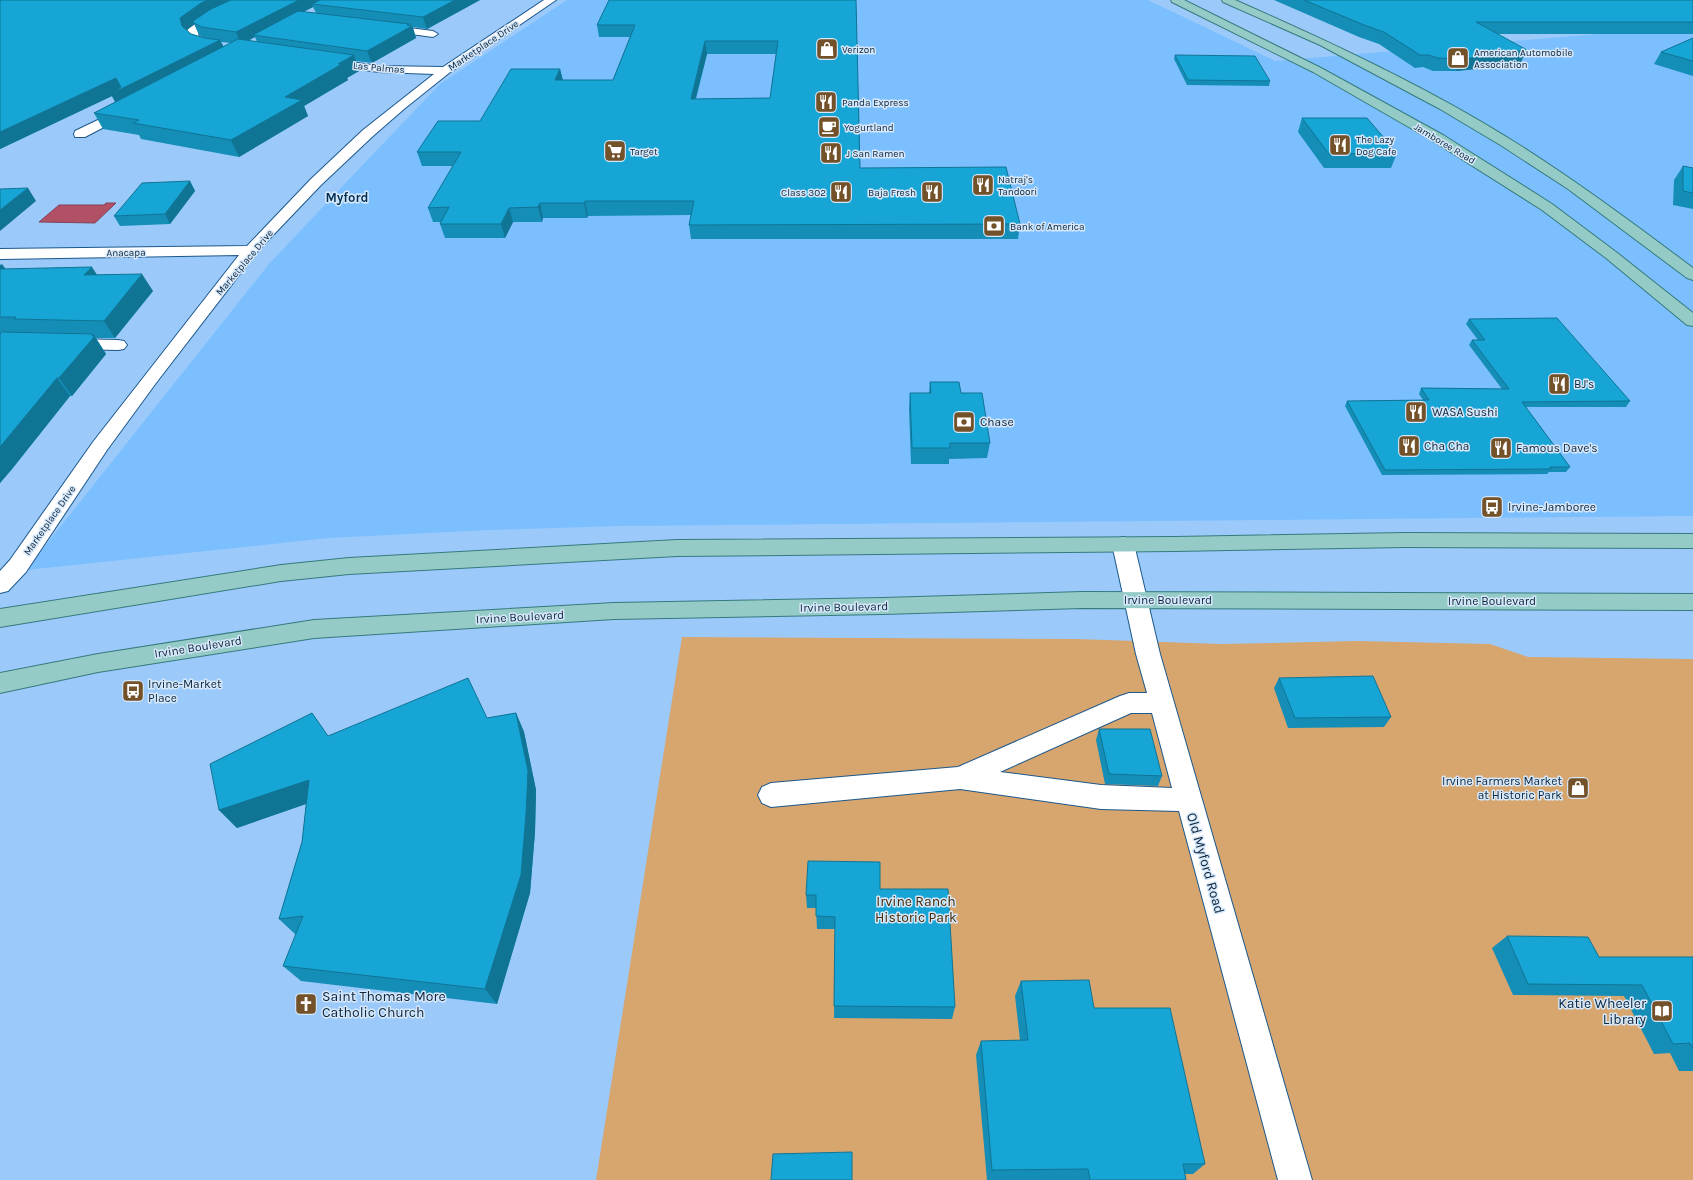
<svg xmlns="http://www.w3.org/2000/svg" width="1693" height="1180" viewBox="0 0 1693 1180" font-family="Karla,sans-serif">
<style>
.built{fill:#7cbfff}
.green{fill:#d7a56e}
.water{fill:#b25066;stroke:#804359}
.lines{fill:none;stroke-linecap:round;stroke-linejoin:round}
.minor-casing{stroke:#1c588c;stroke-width:2}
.major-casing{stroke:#367a7e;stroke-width:2}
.minor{fill:#fff;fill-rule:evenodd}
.major{fill:#94cbc7;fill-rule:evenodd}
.wall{fill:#148eb7;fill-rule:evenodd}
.shaded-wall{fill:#107495}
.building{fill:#17a5d5;stroke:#107495;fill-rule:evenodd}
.labels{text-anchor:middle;stroke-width:3;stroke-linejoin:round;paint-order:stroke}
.far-street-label{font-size:10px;fill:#0d253c;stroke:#d6e8fa}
.far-poi-label{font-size:10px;fill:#0d253c;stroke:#d6e8fa;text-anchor:start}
.poi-label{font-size:12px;fill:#0d253c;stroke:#d6e8fa;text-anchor:start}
.street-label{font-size:12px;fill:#0d253c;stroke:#d6e8fa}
.far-district-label{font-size:13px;font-weight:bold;fill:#002f55;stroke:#d6e8fa}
.near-street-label{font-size:14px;fill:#0d253c;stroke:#d6e8fa}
.near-park-label{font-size:14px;fill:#452905;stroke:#d6e8fa}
.near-poi-label{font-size:14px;fill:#0d253c;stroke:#d6e8fa;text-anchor:start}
</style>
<rect width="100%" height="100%" fill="#9bcafa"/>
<!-- built -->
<path class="built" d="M567 0H1148L1275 61 1693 26V516L620 526 490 530 329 538 26 570 269 264 353 175 440 84Z"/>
<!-- green -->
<path class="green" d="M682 637 1077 639 1221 644 1357 641 1490 644 1528 657 1693 659V1180H596Z"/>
<!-- water -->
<path class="water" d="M106 203H116L95 223 39 222 59 205H104Z"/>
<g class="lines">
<!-- minor casing -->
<g class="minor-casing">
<path id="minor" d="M242 0H255L254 2 215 20 198 32 199 37 207 41 221 44 222 46 221 48C208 52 189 46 187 31L188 29 207 16Z
M544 0H556L449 73 404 109 373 136 321 185 256 253 156 383 107 450 26 572 8 591 0 593V571L10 560 93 442 239 255 0 259V249L247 246 311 179 363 130 434 74 379 72 328 65 324 64 322 62 324 60 328 59 379 66 443 67Z
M385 25 433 31 438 34 433 37 381 30 380 28Z
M127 106 131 107 133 110 131 113 85 137H75L74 134 75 131Z
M71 339 118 340 124 341 127 345 124 349 118 350 71 349 65 348 62 344 65 340Z
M1123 537 1130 539 1134 544 1160 654 1312 1180H1278L1179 811 1101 809 960 789 771 807 762 803 758 795 762 787 771 783 958 767 1120 696 1129 693H1147L1136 654 1112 544 1116 539ZM1131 713H1152L1172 788 1101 785 1000 772Z"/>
</g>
<!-- major casing -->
<g class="major-casing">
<path id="major" d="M1171 0H1184L1321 68 1443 135 1552 204 1616 252 1693 313V326L1687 325 1606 258 1542 210 1433 141 1313 72 1172 2Z
M1222 0H1235C1330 42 1425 86 1513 141 1575 180 1634 224 1693 268V280L1687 278 1568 189 1502 146 1440 109 1320 45 1223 2Z
M1406 533 1693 534V548L1406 547 1175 551 677 556 349 574 281 581 0 627V609L281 565 349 558 677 540 1175 537Z
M1082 592 1693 594V610L1082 608 883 614 614 619 314 638 98 672 0 693V673L98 654 314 620 614 603 883 598Z"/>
</g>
<!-- minor -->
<use href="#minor" class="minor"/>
<!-- major -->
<use href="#major" class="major"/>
</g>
<!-- wall -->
<path class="wall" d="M0 0H480L427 29 413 27 416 38 372 63 356 61 359 71 347 78 348 80 304 106 308 116 239 157 141 139 139 135 103 129 94 113 115 102 112 96 0 149ZM313 7 316 13 303 12ZM194 24 199 35 204 38 191 34 186 30ZM255 37 257 42 248 41ZM221 42 231 43 224 47Z
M856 0 860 168 1020 224 1018 239H691L689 225 691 215 588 216 587 218H543L542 222H513L505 238H445L440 224 441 222H433L428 208 453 166H422L417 152 480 121 560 69 563 80H613L630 37H599L597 25ZM707 54H776L770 98 696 99Z
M1274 0H1693V34H1498L1521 62H1516L1514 65 1456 71H1433L1423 67 1415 68 1379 44 1359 37Z
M1693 38V76L1654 64 1661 52Z
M1175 55 1270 81 1269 86 1187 85 1174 59Z
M1302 118 1397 153 1391 168H1324L1298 132Z
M1683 166 1693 168V209L1673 205 1674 180Z
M190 181 195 191 170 224 120 226 114 216Z
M0 264 5 269 97 275 153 291 115 338H96L106 354 72 396H70L12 469 0 483Z
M1469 319 1630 401 1626 407H1526L1570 467 1566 472H1549L1547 474 1382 475 1345 406 1347 401 1423 400 1419 394 1421 388 1502 389 1469 345 1472 340H1478L1466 324Z
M930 382 990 443 987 458 949 459V464H911L909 409 910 393H929Z
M1279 678 1391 717 1384 727 1288 728 1274 688Z
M516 713 524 732 536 790 535 832 530 893 497 1004 301 981 283 966 296 935 279 919 302 842 306 804 237 828 219 810 328 736 487 718Z
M1099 729 1162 776 1158 786 1105 784 1096 740Z
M880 889 955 1007 952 1019 834 1018 835 929H817L816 908H807L806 895Z
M1507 936 1599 957H1693V1071H1679L1670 1053 1654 1054 1624 996 1513 995 1492 948Z
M1021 981 1094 1008 1205 1164 1193 1174H1185L1186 1180H987L976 1055 981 1041 1020 1040 1015 996Z"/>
<!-- shaded-wall -->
<path class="shaded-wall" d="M208 0H238L194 23V24L186 31 182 26 180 18 201 3Z
M299 0H326L312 4 313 7 258 35H253L255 37 241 44 236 32Z
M455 0H480L427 29 423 17Z
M409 24 410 27 412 26 416 38 372 63 367 51Z
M220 40 226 52 118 107 112 96 0 149V132L116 78 121 89Z
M705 41 707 54 692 112 691 99Z
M1527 50 1521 62H1516L1514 65 1456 71 1461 59Z
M354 55 359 71 347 78 348 80 304 106 308 116 239 157 231 140 285 97 338 64Z
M560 69 563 82 555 80Z
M190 181 195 191 170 224 165 214Z
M28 188 36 201 0 231V210Z
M585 201 588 216 587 218 584 203Z
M540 203 543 218 542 222 538 207Z
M509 208 513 222 505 238 501 224Z
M2 264 14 281 0 275V266Z
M92 267 103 284 84 275Z
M142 274 153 291 115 338 104 321Z
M93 334 106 354 72 396 59 378Z
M57 378 70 396 12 469 0 483V447Z
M516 713 524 732 536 790 535 832 530 893 497 1004 485 989Z
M309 780 323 798 237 828 219 810Z"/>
<!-- building -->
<path class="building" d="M0 0H208L201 3 180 18 182 26 191 34 205 38 220 40 111 94 121 87 116 78 0 132Z
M231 0H299L236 32 202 27 194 23 193 21 211 9Z
M320 0H455L423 17 312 4Z
M609 0H856L860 168 1006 167 1020 224 689 225 694 201H585L584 203H540L538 207 509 208 501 224H440L449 207 428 208 461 152H417L438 121H480L511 69H560L555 80H613L635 25H597ZM705 41H778L770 98 691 99Z
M1304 0H1693V22H1476L1527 50 1517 51 1520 53 1461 59 1438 58 1428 55H1420L1384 32 1364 25Z
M298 11 409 24 407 25 412 26 367 51 253 35Z
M1693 38V61L1661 52Z
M238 39 354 55 338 64H342L285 97 302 100 231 140 133 123 139 120 94 113Z
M1175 55 1255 56 1270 81 1188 80Z
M1302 118H1367L1397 153 1329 154Z
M1683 166 1693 168V193L1683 191Z
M190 181 165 214 114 216 142 183Z
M28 188 0 210V189Z
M92 267 84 275 142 274 104 321 14 319 16 317H0V269Z
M1557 318 1630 401 1522 402 1570 467H1550L1551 469 1385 470 1347 401 1429 400 1421 388 1509 389 1472 340H1485L1469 319Z
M2 332 93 334 92 336H95L59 378H57L0 447V334Z
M930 382H959L961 393H982L990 443H950V448H912L910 393H931Z
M1373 676 1391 717 1295 718 1279 678Z
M468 678 487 718 516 713 528 771 526 814 521 875 485 989 283 966 303 916 279 919 302 842 309 780 219 810 210 764 312 713 328 736Z
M1099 729H1150L1162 776 1109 774Z
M808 861 880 862V889H948L955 1007 834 1006 835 917 816 916V895H806Z
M1507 936 1588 937 1599 957H1693V1049L1690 1043 1673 1044 1642 985 1528 984Z
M1089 980 1094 1008H1170L1205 1164H1183L1186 1180H1090L1088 1169 992 1170 981 1041 1028 1040 1021 981Z
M852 1152V1180H771L773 1154Z"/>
<!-- icons -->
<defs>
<g id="shop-square" transform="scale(1.15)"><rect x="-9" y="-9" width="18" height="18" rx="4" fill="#735129" stroke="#d6e8fa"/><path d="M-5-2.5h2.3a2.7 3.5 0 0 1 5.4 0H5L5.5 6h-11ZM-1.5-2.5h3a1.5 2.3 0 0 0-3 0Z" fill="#fff"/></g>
<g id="restaurant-square" transform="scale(1.15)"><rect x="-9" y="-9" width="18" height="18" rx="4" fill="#735129" stroke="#d6e8fa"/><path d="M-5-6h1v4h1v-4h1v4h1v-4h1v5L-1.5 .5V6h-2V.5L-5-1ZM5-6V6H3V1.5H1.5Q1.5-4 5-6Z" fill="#fff"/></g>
<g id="cafe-square" transform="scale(1.15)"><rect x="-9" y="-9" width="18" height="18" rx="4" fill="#735129" stroke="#d6e8fa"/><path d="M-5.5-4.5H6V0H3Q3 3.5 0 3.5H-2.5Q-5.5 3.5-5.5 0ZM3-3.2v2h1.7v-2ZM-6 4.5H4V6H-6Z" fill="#fff"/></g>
<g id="supermarket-square" transform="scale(1.15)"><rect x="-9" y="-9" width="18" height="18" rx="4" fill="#735129" stroke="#d6e8fa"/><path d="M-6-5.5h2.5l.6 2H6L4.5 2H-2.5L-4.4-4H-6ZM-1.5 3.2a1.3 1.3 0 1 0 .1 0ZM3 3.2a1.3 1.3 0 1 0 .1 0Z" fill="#fff"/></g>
<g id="bank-square" transform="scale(1.15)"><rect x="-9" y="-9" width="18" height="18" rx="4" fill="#735129" stroke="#d6e8fa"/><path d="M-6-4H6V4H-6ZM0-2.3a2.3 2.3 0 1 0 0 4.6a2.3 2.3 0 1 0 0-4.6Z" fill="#fff"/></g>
<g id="bus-square" transform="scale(1.15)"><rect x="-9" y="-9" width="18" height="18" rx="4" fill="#735129" stroke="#d6e8fa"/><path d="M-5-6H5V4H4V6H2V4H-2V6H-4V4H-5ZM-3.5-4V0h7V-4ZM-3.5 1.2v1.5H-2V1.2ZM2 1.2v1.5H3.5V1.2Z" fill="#fff"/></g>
<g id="church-square" transform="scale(1.15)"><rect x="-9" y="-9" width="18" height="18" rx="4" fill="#735129" stroke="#d6e8fa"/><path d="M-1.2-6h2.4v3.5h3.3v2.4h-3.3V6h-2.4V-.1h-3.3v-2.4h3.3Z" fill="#fff"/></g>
<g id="library-square" transform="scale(1.15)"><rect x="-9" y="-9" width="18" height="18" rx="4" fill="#735129" stroke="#d6e8fa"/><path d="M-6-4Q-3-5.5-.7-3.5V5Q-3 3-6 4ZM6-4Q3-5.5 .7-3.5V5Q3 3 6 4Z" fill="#fff"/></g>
</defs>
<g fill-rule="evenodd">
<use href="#shop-square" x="827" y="49"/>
<use href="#shop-square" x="1458" y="58"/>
<use href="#restaurant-square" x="826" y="102"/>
<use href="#cafe-square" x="829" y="127"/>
<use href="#restaurant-square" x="1340" y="145"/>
<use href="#supermarket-square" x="615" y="151"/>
<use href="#restaurant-square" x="831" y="153"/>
<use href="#restaurant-square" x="983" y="185"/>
<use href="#restaurant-square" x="841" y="192"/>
<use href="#restaurant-square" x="932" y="192"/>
<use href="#bank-square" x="994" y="226"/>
<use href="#restaurant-square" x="1559" y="384"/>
<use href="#restaurant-square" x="1416" y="412"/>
<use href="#bank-square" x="964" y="422"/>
<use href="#restaurant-square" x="1409" y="446"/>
<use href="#restaurant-square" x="1501" y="448"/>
<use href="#bus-square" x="1492" y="507"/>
<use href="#bus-square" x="133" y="691"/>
<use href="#shop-square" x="1578" y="788"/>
<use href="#church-square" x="306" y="1004"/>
<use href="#library-square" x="1662" y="1011"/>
</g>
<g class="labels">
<!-- far-street labels -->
<g class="far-street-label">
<text transform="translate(483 45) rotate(-34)" y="4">Marketplace Drive</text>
<text transform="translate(379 67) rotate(5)" y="4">Las Palmas</text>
<text transform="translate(1445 143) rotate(31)" y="4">Jamboree Road</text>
<text transform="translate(126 252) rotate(-1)" y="4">Anacapa</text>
<text transform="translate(244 262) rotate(-50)" y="4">Marketplace Drive</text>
<text transform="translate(49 520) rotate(-55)" y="4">Marketplace Drive</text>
</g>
<!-- far-poi labels -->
<g class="far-poi-label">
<text x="842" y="53">Verizon</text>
<text x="1474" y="56">American Automobile<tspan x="1474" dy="12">Association</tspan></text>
<text x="842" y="106">Panda Express</text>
<text x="844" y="131">Yogurtland</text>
<text x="1356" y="143">The Lazy<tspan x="1356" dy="12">Dog Cafe</tspan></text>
<text x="630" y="155">Target</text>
<text x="846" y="157">J San Ramen</text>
<text x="998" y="183">Natraj's<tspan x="998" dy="12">Tandoori</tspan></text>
<text x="826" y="196" text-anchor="end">Class 302</text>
<text x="916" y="196" text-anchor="end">Baja Fresh</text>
<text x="1010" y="230">Bank of America</text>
</g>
<!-- poi labels -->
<g class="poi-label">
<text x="1574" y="388">BJ's</text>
<text x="1432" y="416">WASA Sushi</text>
<text x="980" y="426">Chase</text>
<text x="1424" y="450">Cha Cha</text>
<text x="1516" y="452">Famous Dave's</text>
<text x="1508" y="511">Irvine-Jamboree</text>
<text x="148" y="688">Irvine-Market<tspan x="148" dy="14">Place</tspan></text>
<text x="1562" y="785" text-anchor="end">Irvine Farmers Market<tspan x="1562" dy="14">at Historic Park</tspan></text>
</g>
<!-- street labels -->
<g class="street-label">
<text x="1168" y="604">Irvine Boulevard</text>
<text x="1492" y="605">Irvine Boulevard</text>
<text transform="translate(844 607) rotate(-1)" y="4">Irvine Boulevard</text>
<text transform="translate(520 617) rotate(-3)" y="4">Irvine Boulevard</text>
<text transform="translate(198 647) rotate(-9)" y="4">Irvine Boulevard</text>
</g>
<!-- far-district labels -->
<g class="far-district-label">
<text x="347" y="202">Myford</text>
</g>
<!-- near-street labels -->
<g class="near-street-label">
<text transform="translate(1206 863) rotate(74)" y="5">Old Myford Road</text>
</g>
<!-- near-park labels -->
<g class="near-park-label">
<text x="916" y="906">Irvine Ranch<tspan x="916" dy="16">Historic Park</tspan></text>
</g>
<!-- near-poi labels -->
<g class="near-poi-label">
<text x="322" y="1001">Saint Thomas More<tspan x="322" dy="16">Catholic Church</tspan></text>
<text x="1646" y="1008" text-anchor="end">Katie Wheeler<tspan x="1646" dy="16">Library</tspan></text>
</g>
</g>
</svg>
